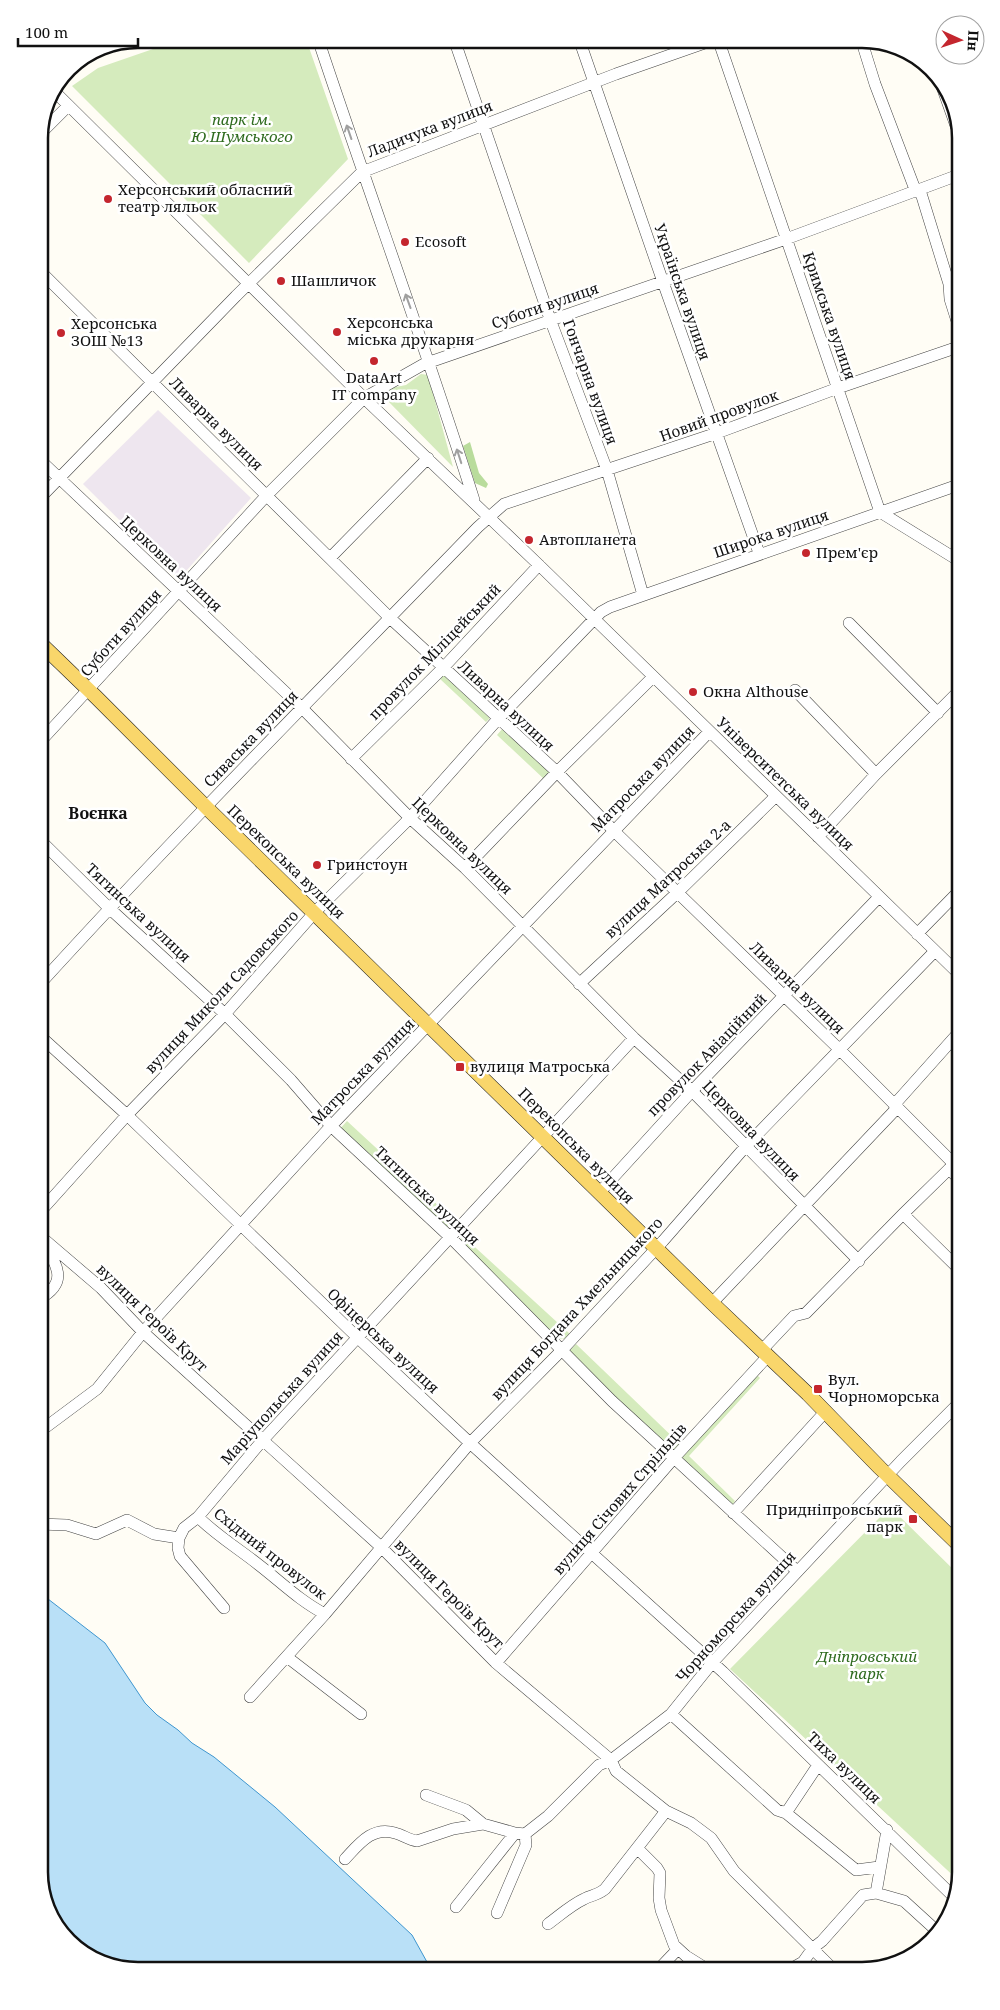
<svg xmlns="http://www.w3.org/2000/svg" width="1000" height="2010" viewBox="0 0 1000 2010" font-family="'Noto Serif',serif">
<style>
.industrial{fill:#eee6ef}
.green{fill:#d5ebbd}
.forest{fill:#b9dc9c}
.pitch{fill:#e6f2cf}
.water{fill:#b9e0f7;stroke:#3f96cf}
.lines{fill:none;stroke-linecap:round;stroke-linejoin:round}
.minor-casing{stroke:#444;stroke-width:12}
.major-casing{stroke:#222;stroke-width:15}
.minor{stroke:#fff;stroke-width:11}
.major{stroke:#f9d66b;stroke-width:14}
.oneway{stroke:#a0a0a0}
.poi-dot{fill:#c4262e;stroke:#fff;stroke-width:2}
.labels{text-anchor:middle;stroke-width:5;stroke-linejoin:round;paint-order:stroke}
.park-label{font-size:15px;font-style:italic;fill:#2f6b1f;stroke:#fff}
.street-label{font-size:15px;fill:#111;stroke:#fff}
.poi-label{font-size:15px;fill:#111;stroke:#fff;text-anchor:start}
.neighbourhood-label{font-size:16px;font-weight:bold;fill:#111;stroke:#fff}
.rim{fill:none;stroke:#111;stroke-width:2.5}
</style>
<rect width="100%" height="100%" fill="#fffdf5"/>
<!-- industrial -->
<path class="industrial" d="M158 410 251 498 179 579 83 484Z"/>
<!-- green -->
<path class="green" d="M182 39H306L348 159 249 263 72 86 98 68Z
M421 374 428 375 453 467 384 397 383 394 391 388 406 385Z
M443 674 490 718 486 722 440 679Z
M503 728 551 772 544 779 497 735Z
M347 1121 454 1220 447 1227 339 1130Z
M464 1232 465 1238 570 1334 564 1339 556 1338 464 1247 460 1236Z
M576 1344 680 1444 673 1452 613 1398 569 1351Z
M756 1374 760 1378 689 1456 735 1501 730 1508 681 1458Z
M890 1507 961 1577V1872L959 1881 730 1669Z"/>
<!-- forest -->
<path class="forest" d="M470 442 479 473 488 484 486 488 475 483 463 446Z"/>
<!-- pitch -->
<path class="pitch" d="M241 39H266L245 47Z"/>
<!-- water -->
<path class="water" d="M39 1592 105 1643 145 1703 157 1715 178 1730 192 1743 214 1757 275 1807 412 1935 427 1962 435 1971H132L83 1954 46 1910 39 1872Z"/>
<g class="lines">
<!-- minor casing -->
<g class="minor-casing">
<path id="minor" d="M318 39C369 193 425 345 474 500
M454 39 550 319 607 470 643 595
M579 39 663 282 759 553
M718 39 880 512 961 562
M861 39 875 84 916 192
M941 84 961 140
M53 90 364 398 539 565 961 976
M39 135 68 106
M920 190 949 284 950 299 961 334
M39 270 390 618 557 772 614 831 839 1049 953 1163
M39 459 302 708 410 818 465 868 634 1038 692 1091 859 1261
M39 499 236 296 362 172 616 74 716 39
M330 558 428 458
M849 623 938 713
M795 690 876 774
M39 743 267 495 364 398 424 364 786 239 961 174
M351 759 443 668 539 565
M818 837 876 774 961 689
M39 839 109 908 225 1014 291 1080 331 1126 450 1237 612 1401 797 1571
M465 868 557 772 653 677
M917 934 961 889
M579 984 677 893 776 796
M39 985C181 829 331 679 478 527L504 504 717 433 838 388 961 346
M39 1035 127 1115 357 1337 470 1443 723 1672 954 1897
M894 1105 961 1030
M949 1169 961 1181
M600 1192 692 1091 879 897
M39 1213 127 1115 225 1014 315 912 410 818 498 719 601 612 610 607 961 484
M903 1214 961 1271
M39 1235 101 1288 143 1332 381 1547 496 1663 611 1760 616 1771 666 1811 691 1823 711 1838 734 1871 835 1971
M39 1299C67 1284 59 1268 45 1245
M712 1303 897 1108
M762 1350 794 1316 806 1313 903 1214 949 1169 961 1155
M39 1424 46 1427 97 1389 143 1332 331 1126 709 732
M733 1513 826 1411
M198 1517C216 1535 239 1549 259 1565 281 1582 300 1601 325 1614
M39 1524 67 1525 96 1534 127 1520 154 1534 179 1538 184 1528 198 1517 262 1441 634 1038
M179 1538 178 1548 180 1556 224 1608
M287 1657 361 1714
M496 1663 674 1458 768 1356
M250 1697 325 1614 470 1443 563 1349 663 1241 746 1146 935 951
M671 1714 777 1810 786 1813 856 1870 879 1867
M426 1795 466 1810 483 1824
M786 1813 818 1765
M638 1849 657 1868 660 1873 659 1898 661 1910 674 1945 686 1956 710 1971
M345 1859C359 1844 372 1826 395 1833 403 1835 409 1840 417 1841L453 1829 483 1824 515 1833 525 1834
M876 1893 904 1901 938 1932
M456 1907 515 1833
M497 1913 526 1845 525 1834 548 1816 599 1765 611 1760 671 1714 712 1663 901 1461 961 1401
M548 1924C559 1916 571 1905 584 1899 592 1895 598 1895 605 1889L666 1811
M657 1971 678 1949
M787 1971 803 1962
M801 1971 803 1962 813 1948 822 1941 863 1895 876 1893 887 1830"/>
</g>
<!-- major casing -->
<g class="major-casing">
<path id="major" d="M39 642 96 697 211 812 712 1303 808 1394 880 1468 961 1547"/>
</g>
<!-- minor -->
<use href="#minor" class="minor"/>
<!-- major -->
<use href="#major" class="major"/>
</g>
<!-- one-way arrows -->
<defs><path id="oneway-shaft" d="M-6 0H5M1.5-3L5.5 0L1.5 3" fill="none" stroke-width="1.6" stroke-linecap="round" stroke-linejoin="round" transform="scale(1.25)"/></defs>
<g class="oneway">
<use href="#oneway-shaft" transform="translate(349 132) rotate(-109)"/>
<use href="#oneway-shaft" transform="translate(408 301) rotate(-110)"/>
<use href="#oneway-shaft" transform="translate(459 456) rotate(-108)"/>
</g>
<!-- markers -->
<g class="poi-dot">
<circle cx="108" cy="199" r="5"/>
<circle cx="405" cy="242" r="5"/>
<circle cx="281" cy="281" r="5"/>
<circle cx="337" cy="332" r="5"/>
<circle cx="61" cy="333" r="5"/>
<circle cx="374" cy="361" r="5"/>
<circle cx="529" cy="540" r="5"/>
<circle cx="806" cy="553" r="5"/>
<circle cx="693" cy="692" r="5"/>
<circle cx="317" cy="865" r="5"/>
<rect x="455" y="1062" width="10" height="10" rx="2.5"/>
<rect x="813" y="1384" width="10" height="10" rx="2.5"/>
<rect x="908" y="1514" width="10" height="10" rx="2.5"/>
</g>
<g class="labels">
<!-- park labels -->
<g class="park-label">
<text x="242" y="125">парк ім.<tspan x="242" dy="17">Ю.Шумського</tspan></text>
<text x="867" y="1662">Дніпровський<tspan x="867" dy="17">парк</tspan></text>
</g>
<!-- street labels -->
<g class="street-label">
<text transform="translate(430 129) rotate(-21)" y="5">Ладичука вулиця</text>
<text transform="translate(682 292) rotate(71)" y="5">Українська вулиця</text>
<text transform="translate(545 306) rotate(-19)" y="5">Суботи вулиця</text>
<text transform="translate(829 316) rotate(71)" y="5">Кримська вулиця</text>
<text transform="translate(590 382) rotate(70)" y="5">Гончарна вулиця</text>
<text transform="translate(719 416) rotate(-20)" y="5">Новий провулок</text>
<text transform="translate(216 424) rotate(45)" y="5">Ливарна вулиця</text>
<text transform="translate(771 534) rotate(-19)" y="5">Широка вулиця</text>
<text transform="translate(171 564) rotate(43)" y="5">Церковна вулиця</text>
<text transform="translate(121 633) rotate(-48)" y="5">Суботи вулиця</text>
<text transform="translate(435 652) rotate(-46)" y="5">провулок Міліцейський</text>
<text transform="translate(506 706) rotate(43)" y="5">Ливарна вулиця</text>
<text transform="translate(251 739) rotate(-46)" y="5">Сиваська вулиця</text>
<text transform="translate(643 779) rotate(-46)" y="5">Матроська вулиця</text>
<text transform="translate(785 784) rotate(44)" y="5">Університетська вулиця</text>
<text transform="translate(462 846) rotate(44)" y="5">Церковна вулиця</text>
<text transform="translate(286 862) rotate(44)" y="5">Перекопська вулиця</text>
<text transform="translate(668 879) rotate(-43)" y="5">вулиця Матроська 2-а</text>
<text transform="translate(138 913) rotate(43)" y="5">Тягинська вулиця</text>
<text transform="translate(797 988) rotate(44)" y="5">Ливарна вулиця</text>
<text transform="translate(222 992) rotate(-47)" y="5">вулиця Миколи Садовського</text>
<text transform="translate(707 1055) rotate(-46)" y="5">провулок Авіаційний</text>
<text transform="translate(363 1072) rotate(-46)" y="5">Матроська вулиця</text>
<text transform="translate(751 1131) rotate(46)" y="5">Церковна вулиця</text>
<text transform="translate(576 1146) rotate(45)" y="5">Перекопська вулиця</text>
<text transform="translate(427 1196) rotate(43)" y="5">Тягинська вулиця</text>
<text transform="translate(577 1309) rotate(-47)" y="5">вулиця Богдана Хмельницького</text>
<text transform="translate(152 1318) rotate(44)" y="5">вулиця Героїв Крут</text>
<text transform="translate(383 1341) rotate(43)" y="5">Офіцерська вулиця</text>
<text transform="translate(282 1398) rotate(-48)" y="5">Маріупольська вулиця</text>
<text transform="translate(620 1499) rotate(-49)" y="5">вулиця Січових Стрільців</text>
<text transform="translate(270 1554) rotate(38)" y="5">Східний провулок</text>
<text transform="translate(449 1594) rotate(45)" y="5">вулиця Героїв Крут</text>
<text transform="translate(736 1617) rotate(-48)" y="5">Чорноморська вулиця</text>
<text transform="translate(844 1768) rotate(44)" y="5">Тиха вулиця</text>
</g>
<!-- poi labels -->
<g class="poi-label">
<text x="118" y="195">Херсонський обласний<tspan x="118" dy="17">театр ляльок</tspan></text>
<text x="415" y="247">Ecosoft</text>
<text x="291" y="286">Шашличок</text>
<text x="347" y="328">Херсонська<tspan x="347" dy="17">міська друкарня</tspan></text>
<text x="71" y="329">Херсонська<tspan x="71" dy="17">ЗОШ №13</tspan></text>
<text x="374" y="383" text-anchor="middle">DataArt<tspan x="374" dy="17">IT company</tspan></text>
<text x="539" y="545">Автопланета</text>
<text x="816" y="558">Прем'єр</text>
<text x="703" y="697">Окна Althouse</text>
<text x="327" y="870">Гринстоун</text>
<text x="470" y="1072">вулиця Матроська</text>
<text x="828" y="1385">Вул.<tspan x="828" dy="17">Чорноморська</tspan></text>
<text x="903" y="1515" text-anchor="end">Придніпровський<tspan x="903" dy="17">парк</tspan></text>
</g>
<!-- neighbourhood labels -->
<g class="neighbourhood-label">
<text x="98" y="819">Воєнка</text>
</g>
</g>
<!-- crop -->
<path d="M0 0H1000V2010H0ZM138 48H862A90 90 0 0 1 952 138V1872A90 90 0 0 1 862 1962H138A90 90 0 0 1 48 1872V138A90 90 0 0 1 138 48Z" fill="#fff" fill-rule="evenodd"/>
<path class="rim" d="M138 48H862A90 90 0 0 1 952 138V1872A90 90 0 0 1 862 1962H138A90 90 0 0 1 48 1872V138A90 90 0 0 1 138 48Z"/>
<!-- north arrow -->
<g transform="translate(960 40) rotate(93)"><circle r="24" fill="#ffffff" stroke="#a0a0a0"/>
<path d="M0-4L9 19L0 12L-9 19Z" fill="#c4262e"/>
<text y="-8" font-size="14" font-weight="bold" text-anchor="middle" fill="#111111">Пн</text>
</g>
<!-- scale -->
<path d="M18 38v8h120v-8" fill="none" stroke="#111111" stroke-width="2.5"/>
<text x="25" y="38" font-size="15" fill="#111111" stroke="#ffffff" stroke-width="4" paint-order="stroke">100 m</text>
</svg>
